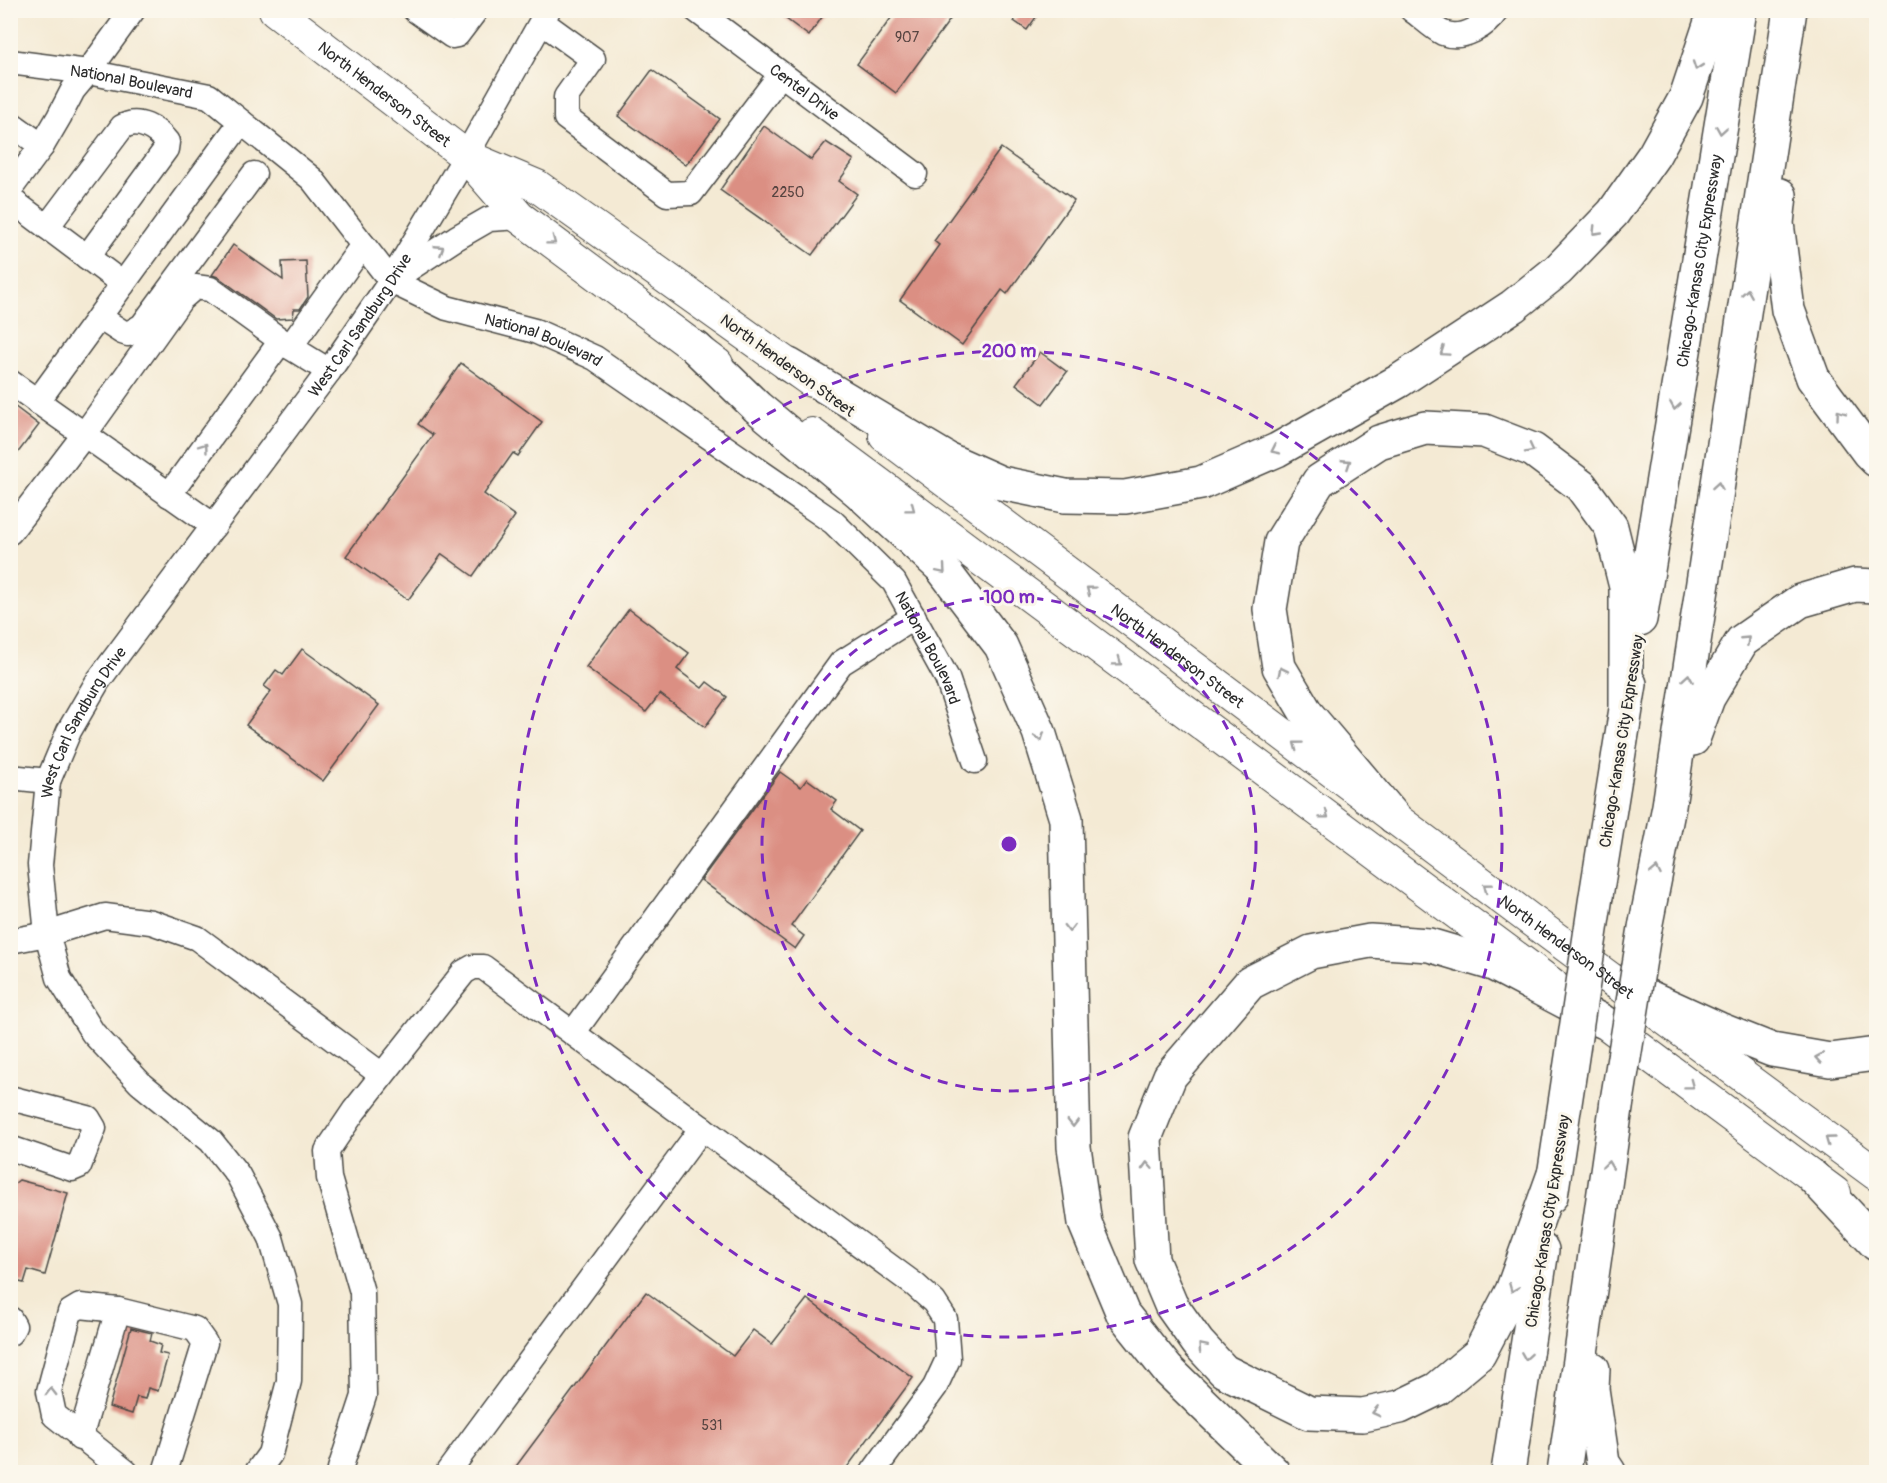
<svg xmlns="http://www.w3.org/2000/svg" width="1887" height="1483" viewBox="0 0 1887 1483" font-family="Pangolin,sans-serif">
<style>
.building{fill:#db8f83}
.lines{fill:none;stroke-linecap:round;stroke-linejoin:round}
.minor-casing{stroke:#494844;stroke-width:27}
.major-casing{stroke:#494844;stroke-width:34}
.highway-casing{stroke:#494844;stroke-width:36}
.minor{stroke:#fff;stroke-width:24}
.major{stroke:#fff;stroke-width:32}
.highway{stroke:#fff;stroke-width:33}
.highway-bridge-casing{stroke:#494844;stroke-width:36;stroke-linecap:butt}
.highway-bridge{stroke:#fff;stroke-width:33}
.oneway{stroke:#a0a0a0}
.ring{fill:none;stroke:#7b2cbf;stroke-width:3;stroke-dasharray:10 8}
.labels{text-anchor:middle;stroke-width:6;stroke-linejoin:round;paint-order:stroke}
.number-label{font-size:14px;fill:#574441}
.street-label{font-size:16px;fill:#2b2b2b;stroke:#fbf7ec}
.centre{fill:#7b2cbf;stroke:#fbf7ec;stroke-width:3}
.ring-label{font-size:18px;text-anchor:middle;font-weight:bold;fill:#7b2cbf;stroke:#fbf7ec;stroke-width:6;stroke-linejoin:round;paint-order:stroke}
</style>
<rect width="100%" height="100%" fill="#fbf7ec"/>
<filter id="ink" filterUnits="userSpaceOnUse"><feTurbulence type="fractalNoise" baseFrequency=".0167" numOctaves="2"/><feDisplacementMap in="SourceGraphic" scale="12" xChannelSelector="R" yChannelSelector="G"/><feConvolveMatrix kernelMatrix="1 2 1 2 8 2 1 2 1" color-interpolation-filters="sRGB"/></filter>
<filter id="wash" filterUnits="userSpaceOnUse"><feTurbulence type="fractalNoise" baseFrequency=".008" numOctaves="4" result="noise"/><feDisplacementMap in="SourceGraphic" scale="24" xChannelSelector="R" yChannelSelector="G"/><feGaussianBlur stdDeviation="1.35" result="paint"/><feColorMatrix in="noise" values="0 0 0 0 0 0 0 0 0 0 0 0 0 0 0 0 0 1.4 0 .05"/><feComposite in="paint" operator="in"/></filter>
<g filter="url(#wash)">
<rect width="100%" height="100%" fill="#f4ead4"/>
<g id="blocks">
<!-- building -->
<path class="building" d="M774 10H827L809 36Z
M897 10H957L896 93 857 64Z
M1021 10H1041L1027 30 1014 21Z
M652 70 720 119 686 165 618 116Z
M764 126 811 160 826 142 854 160 839 181 857 194 812 255 720 190Z
M1001 148 1074 200 1007 294 1002 290 962 345 900 300 939 245 934 241Z
M233 245 283 280 282 262 306 261 308 297 300 309H294L293 318 276 319 218 277 212 275Z
M1040 352 1067 372 1043 404 1016 384Z
M461 363 542 422 518 456 513 453 484 494 515 516 473 576 442 554 408 600 346 556 433 435 418 424Z
M10 403 39 425 10 463Z
M629 609 689 653 677 669 702 688 707 682 727 697 705 727 660 694 646 712 586 667Z
M302 649 379 705 323 781 246 725 271 691 264 686 276 670 283 675Z
M780 772 801 787 807 779 837 801 831 809 860 831 791 926 804 936 795 949 701 880Z
M19 1180 68 1193 45 1275 28 1270 24 1283 10 1280V1187Z
M646 1292 733 1356 753 1330 772 1344 807 1299 913 1378 843 1473H511Z
M131 1328 152 1333 150 1341 161 1345 159 1353 168 1355 158 1391 148 1388 145 1399 137 1397 132 1414 109 1407Z"/>
</g>
</g>
<g filter="url(#ink)">
<use href="#blocks" fill-opacity="0" stroke="#494844" stroke-width="1.5"/>
<g class="lines">
<!-- minor casing -->
<g class="minor-casing">
<g id="minor">
<path d="M415 10 452 36 457 35 476 10"/>
<path id="s1" d="M696 10 915 174"/>
<path d="M1412 10C1422 17 1433 28 1443 33 1463 41 1486 26 1497 10"/>
<path d="M542 22 593 59 566 97V118L667 194 691 193 781 74"/>
<path id="s2" d="M10 62 88 72 209 96 312 179 391 281 447 308 535 331 595 358 833 522 894 582 947 678 975 761"/>
<path d="M10 123 42 146"/>
<path d="M10 189 42 146 59 117 73 90 88 72 133 10"/>
<path d="M10 199 123 284"/>
<path d="M47 227 122 127C138 117 157 129 167 142L166 149 87 257"/>
<path d="M395 278 456 238 489 219 519 217"/>
<path d="M99 317 122 332 128 334 142 326 254 174"/>
<path d="M290 347 363 245"/>
<path d="M10 382 214 526"/>
<path d="M37 402 241 122"/>
<path d="M169 495 281 341"/>
<path d="M10 532 84 435 181 299 195 287 210 289 290 347 329 371"/>
<path d="M10 777 48 781"/>
<path d="M10 941 47 934 105 916 151 922 197 938 382 1075"/>
<path d="M573 1033 841 663 914 617"/>
<path d="M10 1098 88 1118 94 1128 79 1166 72 1169 10 1148"/>
<path d="M10 1319 14 1326 10 1333"/>
<path d="M80 1438 118 1310"/>
<path d="M126 1472 54 1415 49 1391 70 1312 80 1306 118 1310 195 1329 205 1343 165 1472"/>
<path id="s3" d="M257 1472 270 1454 289 1381 290 1304 271 1238 238 1175 211 1141 140 1083 93 1033 59 978 47 934 40 865 48 781 69 731 98 681 329 371 391 281 466 156 548 10"/>
<path d="M341 1472 340 1469 364 1396 362 1292 329 1178 327 1151 354 1111 464 972 473 967H483L915 1285 934 1302 945 1319 948 1359 935 1387 873 1472"/>
<path d="M448 1472 702 1128"/>
</g>
</g>
<!-- major casing -->
<g class="major-casing">
<g id="major">
<path id="s4" d="M275 10 466 156 519 217 717 364"/>
<path d="M473 159 537 186 811 381"/>
<path d="M812 434 1552 984"/>
<path id="s5" d="M885 436 1528 918 1876 1174"/>
<path d="M1607 1024 1835 1193"/>
</g>
</g>
<!-- highway casing -->
<g class="highway-casing">
<g id="highway">
<path d="M1780 195 1777 223 1788 310 1813 378 1868 452 1876 460"/>
<path d="M696 348 757 407 859 492 941 567 1001 646 1039 732 1066 819 1074 1147 1085 1223 1123 1314 1167 1369 1273 1472"/>
<path d="M789 365 947 459 1001 483 1065 496 1125 497 1201 483 1277 450 1399 381 1513 306 1558 270 1613 213 1654 155 1686 97 1715 10"/>
<path id="s6" d="M1640 619 1740 10"/>
<path d="M1693 739 1708 698 1742 641 1800 601 1855 585 1876 586"/>
<path d="M1394 817 1307 714 1279 667 1270 609 1281 542 1319 481 1379 442 1425 428 1484 431 1533 450 1581 486 1611 527 1626 587V705"/>
<path d="M1596 896 1630 684"/>
<path d="M1645 928 1669 806 1790 10"/>
<path d="M1616 982 1719 1029 1772 1050 1830 1060 1876 1054"/>
<path d="M1554 1174 1512 1291 1479 1354 1437 1389 1400 1407 1363 1415 1309 1413 1224 1371 1198 1343 1171 1305 1152 1260 1145 1138 1170 1076 1250 983 1311 952 1370 941 1429 945 1493 964 1602 1021"/>
<path d="M1813 1177 1876 1244"/>
<path d="M1551 1196 1570 1070"/>
<path d="M1593 1369 1592 1389 1603 1463 1609 1472"/>
<path d="M1508 1472 1542 1250"/>
<path d="M1564 1472 1617 1101"/>
</g>
</g>
<!-- minor -->
<use href="#minor" class="minor"/>
<!-- major -->
<use href="#major" class="major"/>
<!-- highway -->
<use href="#highway" class="highway"/>
<!-- highway-bridge casing -->
<g class="highway-bridge-casing">
<path id="highway-bridge" d="M1570 1070 1596 896
M1617 1101 1645 928"/>
</g>
<!-- highway-bridge -->
<use href="#highway-bridge" class="highway-bridge"/>
</g>
<!-- one-way arrows -->
<defs><path id="oneway-chevron" d="M-2-3.5L2.5 0L-2 3.5" fill="none" stroke-width="1.6" stroke-linecap="round" stroke-linejoin="round" transform="scale(1.5)"/></defs>
<g class="oneway">
<use href="#oneway-chevron" transform="translate(1697 66) rotate(109)"/>
<use href="#oneway-chevron" transform="translate(1721 130) rotate(99)"/>
<use href="#oneway-chevron" transform="translate(1596 231) rotate(134)"/>
<use href="#oneway-chevron" transform="translate(552 241) rotate(37)"/>
<use href="#oneway-chevron" transform="translate(440 249) rotate(-33)"/>
<use href="#oneway-chevron" transform="translate(1747 293) rotate(-81)"/>
<use href="#oneway-chevron" transform="translate(1444 352) rotate(146)"/>
<use href="#oneway-chevron" transform="translate(1675 406) rotate(99)"/>
<use href="#oneway-chevron" transform="translate(1840 414) rotate(-126)"/>
<use href="#oneway-chevron" transform="translate(204 447) rotate(-54)"/>
<use href="#oneway-chevron" transform="translate(1530 449) rotate(27)"/>
<use href="#oneway-chevron" transform="translate(1275 450) rotate(154)"/>
<use href="#oneway-chevron" transform="translate(1347 463) rotate(-33)"/>
<use href="#oneway-chevron" transform="translate(1718 486) rotate(-81)"/>
<use href="#oneway-chevron" transform="translate(911 508) rotate(37)"/>
<use href="#oneway-chevron" transform="translate(942 570) rotate(49)"/>
<use href="#oneway-chevron" transform="translate(1090 590) rotate(-143)"/>
<use href="#oneway-chevron" transform="translate(1746 640) rotate(-43)"/>
<use href="#oneway-chevron" transform="translate(1118 662) rotate(37)"/>
<use href="#oneway-chevron" transform="translate(1282 671) rotate(-116)"/>
<use href="#oneway-chevron" transform="translate(1688 678) rotate(-81)"/>
<use href="#oneway-chevron" transform="translate(1040 737) rotate(71)"/>
<use href="#oneway-chevron" transform="translate(1297 745) rotate(-143)"/>
<use href="#oneway-chevron" transform="translate(1325 815) rotate(37)"/>
<use href="#oneway-chevron" transform="translate(1656 871) rotate(-79)"/>
<use href="#oneway-chevron" transform="translate(1487 887) rotate(-143)"/>
<use href="#oneway-chevron" transform="translate(1069 928) rotate(89)"/>
<use href="#oneway-chevron" transform="translate(1819 1058) rotate(-170)"/>
<use href="#oneway-chevron" transform="translate(1690 1085) rotate(37)"/>
<use href="#oneway-chevron" transform="translate(1073 1123) rotate(89)"/>
<use href="#oneway-chevron" transform="translate(1829 1140) rotate(-144)"/>
<use href="#oneway-chevron" transform="translate(1608 1165) rotate(-82)"/>
<use href="#oneway-chevron" transform="translate(1147 1166) rotate(-93)"/>
<use href="#oneway-chevron" transform="translate(1513 1288) rotate(112)"/>
<use href="#oneway-chevron" transform="translate(1202 1347) rotate(-131)"/>
<use href="#oneway-chevron" transform="translate(1526 1356) rotate(99)"/>
<use href="#oneway-chevron" transform="translate(51 1392) rotate(-90)"/>
<use href="#oneway-chevron" transform="translate(1376 1412) rotate(167)"/>
</g>
</g>
<!-- distance rings -->
<g class="ring">
<circle cx="1009" cy="844" r="247"/>
<circle cx="1009" cy="844" r="493"/>
</g>
<g class="labels">
<!-- number labels -->
<g class="number-label">
<text x="907" y="42">907</text>
<text x="788" y="197">2250</text>
<text x="712" y="1430">531</text>
</g>
<!-- street labels -->
<g class="street-label">
<text dy="6" stroke="none"><textPath href="#s2" startOffset="123">National Boulevard</textPath></text>
<text dy="6" stroke="none"><textPath href="#s1" startOffset="136">Centel Drive</textPath></text>
<text dy="6" stroke="none"><textPath href="#s4" startOffset="138">North Henderson Street</textPath></text>
<text dy="6" stroke="none"><textPath href="#s6" startOffset="363">Chicago-Kansas City Expressway</textPath></text>
<text dy="6" stroke="none"><textPath href="#s3" startOffset="1336">West Carl Sandburg Drive</textPath></text>
<text dy="6" stroke="none"><textPath href="#s2" startOffset="627">National Boulevard</textPath></text>
<text transform="translate(788 365) rotate(36)" y="6">North Henderson Street</text>
<text dy="6" stroke="none"><textPath href="#s2" startOffset="1131">National Boulevard</textPath></text>
<text dy="6" stroke="none"><textPath href="#s5" startOffset="366">North Henderson Street</textPath></text>
<text dy="6" stroke="none"><textPath href="#s3" startOffset="850">West Carl Sandburg Drive</textPath></text>
<text transform="translate(1621 741) rotate(-81)" y="6">Chicago-Kansas City Expressway</text>
<text dy="6" stroke="none"><textPath href="#s5" startOffset="852">North Henderson Street</textPath></text>
<text transform="translate(1547 1221) rotate(-81)" y="6">Chicago-Kansas City Expressway</text>
</g>
</g>
<circle cx="1009" cy="844" r="9" class="centre"/>
<g class="ring-label">
<text x="1009" y="357">200 m</text>
<text x="1009" y="603">100 m</text>
</g>
<!-- margin -->
<rect width="1887" height="1483" fill="none" stroke="#fbf7ec" stroke-width="36"/>
</svg>
